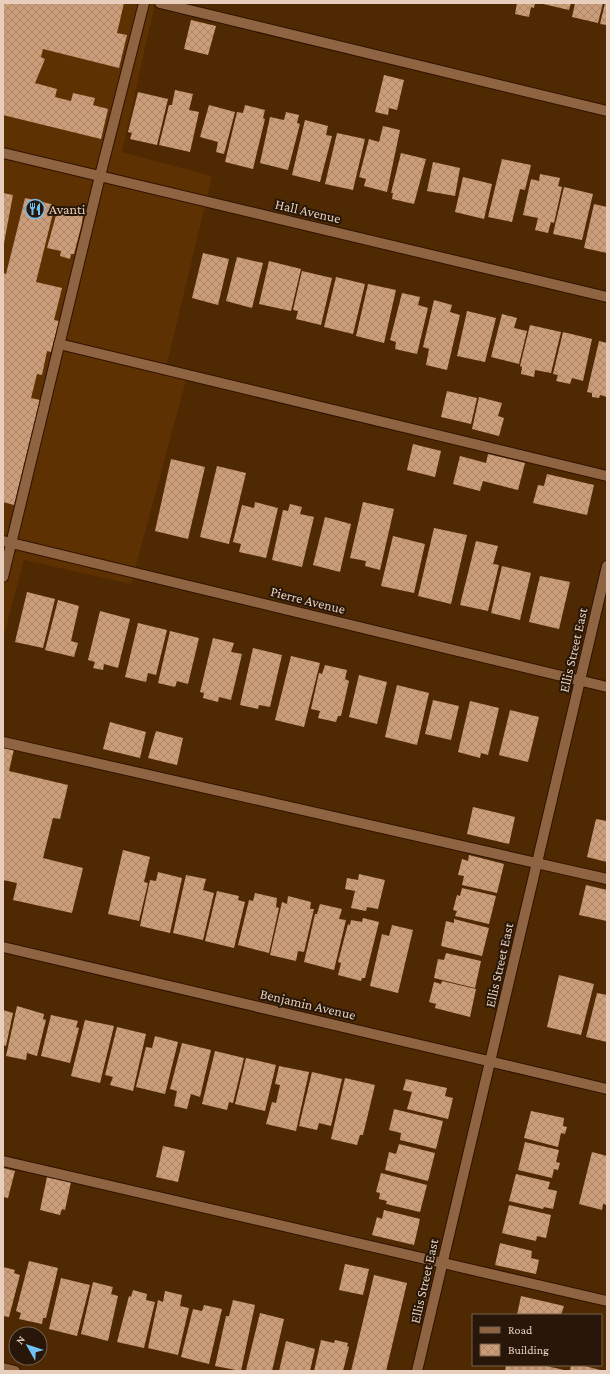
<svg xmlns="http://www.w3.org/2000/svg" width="610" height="1374" viewBox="0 0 610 1374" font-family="'Crimson Pro',serif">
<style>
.built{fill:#5d3101}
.building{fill:url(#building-cross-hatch)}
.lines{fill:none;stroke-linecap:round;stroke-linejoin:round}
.service-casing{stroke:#2f1300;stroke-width:12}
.minor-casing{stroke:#2f1300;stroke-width:12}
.service{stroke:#8f6442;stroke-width:10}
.minor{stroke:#8f6442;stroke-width:10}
.labels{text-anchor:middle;stroke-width:4;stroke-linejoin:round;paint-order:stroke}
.poi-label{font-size:14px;fill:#e8cfbd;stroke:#281708;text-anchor:start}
.street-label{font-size:14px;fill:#e8cfbd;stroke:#281708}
</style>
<defs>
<pattern id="building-cross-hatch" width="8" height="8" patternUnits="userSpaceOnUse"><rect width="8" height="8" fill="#cc9d79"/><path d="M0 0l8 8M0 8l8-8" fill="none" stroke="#aa8569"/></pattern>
</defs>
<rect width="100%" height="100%" fill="#4f2902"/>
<!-- built -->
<path class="built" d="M3 3H155L122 152 212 176 167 364 189 369 131 584 24 560 3 639Z"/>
<!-- building -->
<path class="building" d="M3 3H124L117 33 127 35 119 68 43 49 41 57 45 59 35 83 57 89 55 97 71 101 73 93 95 98 93 105 108 109 101 139 3 115Z
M517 3H535L534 8 531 7 529 17 515 14Z
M539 3H571L569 10Z
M575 3H603L598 23 572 17Z
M605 3H607V25L600 24Z
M191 20 216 26 208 55 184 49Z
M384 75 404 80 397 110 389 108 388 115 375 112Z
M175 90 193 94 189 110 199 112 190 152 159 145 169 105H172Z
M138 92 168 99 157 145 130 139 132 133 128 132Z
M209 105 235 112 224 154 216 152 218 142 200 137Z
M245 105 265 110 263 118 265 119 253 169 225 162 237 112 243 113Z
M286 112 299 115 297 123 300 124 288 170 260 163 270 117 284 120Z
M305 120 328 126 326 135 332 136 320 182 292 175Z
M383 126 400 130 387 192 364 186 366 179 359 177 369 139 379 142Z
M337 133 365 139 353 190 325 184Z
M401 153 426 159 414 204 392 199 393 193H391Z
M502 159 531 165 525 190 520 189 512 222 488 217Z
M433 162 460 168 455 196 427 191Z
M540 174 560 178 558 186 562 187 554 223 551 222 548 233 535 230 538 218 523 215 531 179 539 181Z
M463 177 492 184 484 219 455 212Z
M564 187 593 194 582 240 553 234Z
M3 193 13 195 4 243H3Z
M25 198 55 205 36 282 62 288 54 320 59 321 51 352 47 351 42 375 37 374 31 398 40 400 14 505 3 502V273L6 274Z
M594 204 607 207V253L584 248Z
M58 208 83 214 82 223 74 254H71L70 259 60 256 61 251 47 248Z
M203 253 229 259 218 305 192 298Z
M237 257 263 263 252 308 226 301Z
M269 261 301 269 291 311 259 304Z
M302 271 332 278 321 325 296 319 298 311 293 310Z
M336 277 365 284 353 334 324 327Z
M368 284 396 290 384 343 356 336Z
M402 293 420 297 418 305 428 308 417 354 395 349 396 342 390 340Z
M434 300 452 305 450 312 460 315 447 370 426 365 429 349 423 347Z
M467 311 496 318 485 362 457 356Z
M502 314 517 318 514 328 527 331 519 364 491 357Z
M530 325 561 332 551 373 535 370 534 377 521 374 522 367 520 366Z
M563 332 592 339 583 381 572 378 570 384 556 381 558 375 553 374Z
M599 341 607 343V397L600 395 599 398 592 397V393L587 392Z
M447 391 477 398 471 424 441 417Z
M479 397 502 403 498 416 504 418 499 436 472 429Z
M413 444 441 451 435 477 407 470Z
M488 454 525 463 518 490 483 481 480 491 453 484 460 456 486 463Z
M171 459 205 467 188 539 155 531Z
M217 466 246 473 229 544 200 537Z
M547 474 594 485 587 515 533 503 538 485 544 486Z
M255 502 278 508 266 558 239 552 241 544 233 542 242 505 254 508Z
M363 502 394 509 380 570 365 566 366 561 350 558Z
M290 504 302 507 300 514 314 517 302 567 272 560 283 510 288 511Z
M325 517 351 524 340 572 313 565Z
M434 528 467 535 451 604 418 596Z
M393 536 425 544 414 593 381 586Z
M476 541 498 546 493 564 499 565 488 611 460 605Z
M502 566 531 573 520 620 491 613Z
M540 576 570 582 559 629 529 622Z
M27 592 55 599 43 648 15 642Z
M58 600 79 606 71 641 78 643 74 657 45 650Z
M100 611 130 619 118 668 104 664 103 670 93 668 95 662 88 660Z
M138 623 167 630 156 675 148 673 146 682 125 677Z
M170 631 199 638 188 684 177 681 175 687 158 683Z
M213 638 234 643 231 652 242 654 231 700 219 697 218 702 203 698 204 693 200 692Z
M253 648 282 655 270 707 259 705 258 709 240 705Z
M291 656 320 663 304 727 275 720Z
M325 665 347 670 345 679 349 681 341 716H338L336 722 318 718 320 711 311 709 319 673 322 674Z
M359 675 387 682 377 724 349 717Z
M397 685 429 693 417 745 385 737Z
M433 700 459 706 451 740 425 734Z
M470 701 499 708 488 755 481 753 480 758 458 752Z
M510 710 539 717 528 762 499 755Z
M110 722 146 732 140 758 103 749Z
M156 731 183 738 177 765 148 758Z
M3 747 14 749 9 771 68 785 60 819 53 818 43 858 83 868 72 913 13 900 17 883 3 880Z
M473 807 515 817 509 844 467 834Z
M596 819 607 821V862L587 857Z
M123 850 150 857 144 882 148 883 139 921 108 914Z
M469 855 504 864 497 893 462 885 464 876 458 875 462 859 468 861Z
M158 872 182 878 170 933 140 926 150 880 156 881Z
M359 874 385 880 378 909 367 907 366 911 351 908 355 891 345 889 347 878 358 880Z
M186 875 206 879 203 890 214 893 203 940 173 933Z
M586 885 607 890V921L579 915Z
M462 888 496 896 489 924 455 916 457 911 453 910 457 895 460 896Z
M217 891 239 896 238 900 245 902 234 948 205 941Z
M255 893 277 898 276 907 279 908 269 953 238 945 249 900 253 901Z
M288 896 311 902 310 909H314L304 952 298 951 296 961 270 955 282 902 287 904Z
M320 904 342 909 339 919 346 920 334 970 304 962 315 914H317Z
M363 918 379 922 365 978H362L361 981 338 975 341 963 338 962 348 924 350 925 351 920 362 922Z
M454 919 489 928 482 956 441 946 446 921 454 923Z
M392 925 413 930 398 993 370 986 382 934 389 936Z
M446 953 481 961 475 988 434 978 438 959 444 960Z
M559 975 594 984 581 1035 547 1027Z
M442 981 476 989 470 1017 435 1008 436 1004 429 1002 434 982 441 984Z
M597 993 607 995V1042L586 1037Z
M17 1006 44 1014 43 1019 46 1020 37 1056 27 1053 26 1060 6 1056Z
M3 1010 13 1013 6 1046 3 1045Z
M51 1015 78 1021 76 1027 79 1028 70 1063 41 1056Z
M85 1020 114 1026 100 1083 71 1076Z
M117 1027 146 1034 133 1091 110 1085 113 1077 105 1075Z
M155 1036 178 1042 165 1094 136 1087 146 1047 152 1048Z
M182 1043 211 1050 200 1097 191 1094 187 1109 174 1106 177 1091 170 1089Z
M215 1051 244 1058 233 1103 229 1102 227 1110 202 1104Z
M246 1058 276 1065 265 1111 235 1104Z
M279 1066 309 1072 296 1131 266 1124 272 1102 276 1103 280 1085 275 1084Z
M312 1072 342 1079 331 1126 319 1123 317 1130 299 1126Z
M345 1078 375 1085 363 1135H360L357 1145 331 1139Z
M406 1079 447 1088 445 1096 453 1098 448 1119 407 1109 412 1092 403 1090Z
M394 1109 443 1121 436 1149 400 1140 401 1133 389 1130Z
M531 1111 564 1118 563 1126 567 1127 565 1134 561 1133 558 1147 524 1138Z
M525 1142 559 1150 556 1162 560 1163 558 1170 554 1169 552 1178 518 1170Z
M399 1144 435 1153 428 1181 385 1170 389 1152 396 1154Z
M163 1146 185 1151 178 1182 156 1177Z
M592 1152 607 1156V1205L603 1204 602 1210 579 1204Z
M3 1168 15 1171 8 1198 3 1197Z
M381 1173 427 1185 420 1212 386 1204 387 1201 379 1199 380 1193 376 1192Z
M516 1174 550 1182 548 1189 557 1191 553 1209 544 1207 543 1209 509 1201Z
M47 1177 71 1182 65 1210 62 1209 60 1215 40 1210Z
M509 1205 551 1215 546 1238 537 1236 536 1241 502 1233Z
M384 1210 420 1219 414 1245 372 1235 377 1217 382 1219Z
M500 1243 532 1251 531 1258 539 1260 536 1274 495 1265Z
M29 1261 58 1268 46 1318H43L42 1324 19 1319 21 1313 16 1311Z
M345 1264 369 1269 363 1295 339 1290Z
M3 1267 15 1270 14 1273 20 1275 9 1317 3 1316Z
M374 1275 407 1283 386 1371H351Z
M61 1278 90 1285 77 1336 49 1329Z
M93 1282 113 1287 111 1294 118 1296 108 1341 81 1334Z
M133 1290 147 1294 146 1300 155 1302 144 1348 117 1342 129 1296 131 1297Z
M165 1291 182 1295 180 1306 189 1308 178 1355 148 1348 158 1300 163 1302Z
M521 1296 564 1306 561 1315H517Z
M233 1300 255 1305 241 1371 215 1366 226 1316H229Z
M204 1305 222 1309 209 1364 181 1357 193 1309 202 1311Z
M260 1313 284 1319 272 1371 246 1370Z
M321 1340 334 1343 335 1340 348 1343 347 1346 349 1347 343 1371H314Z
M286 1341 315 1349 310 1371H279Z
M506 1365H542L564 1370 505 1371Z
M571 1365H581L604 1371H570Z"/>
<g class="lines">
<!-- service casing -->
<g class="service-casing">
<path id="service" d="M160 3 607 111
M59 344 607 476
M3 577 100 176 144 3
M3 742 607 879
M3 1161 607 1301"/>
</g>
<!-- minor casing -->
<g class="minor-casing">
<path id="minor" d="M3 153 607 297
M3 541 607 687
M3 947 607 1089
M3 1368 15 1371
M417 1371 607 566"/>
</g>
<!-- service -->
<use href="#service" class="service"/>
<!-- minor -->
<use href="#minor" class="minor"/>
</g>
<!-- icons -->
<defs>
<g id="restaurant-ring" transform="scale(1)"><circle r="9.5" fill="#281708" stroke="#72c1f5" stroke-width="1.5"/><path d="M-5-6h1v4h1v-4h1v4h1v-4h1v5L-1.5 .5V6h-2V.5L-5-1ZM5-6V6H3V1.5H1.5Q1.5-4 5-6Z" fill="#72c1f5"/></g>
</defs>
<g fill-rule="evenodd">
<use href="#restaurant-ring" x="35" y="209"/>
</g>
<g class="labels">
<!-- poi labels -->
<g class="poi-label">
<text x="49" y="214">Avanti</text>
</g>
<!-- street labels -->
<g class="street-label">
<text transform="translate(308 211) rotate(13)" y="5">Hall Avenue</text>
<text transform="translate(308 600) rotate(14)" y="5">Pierre Avenue</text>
<text transform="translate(573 650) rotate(-77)" y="5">Ellis Street East</text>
<text transform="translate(499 965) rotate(-77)" y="5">Ellis Street East</text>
<text transform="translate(308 1004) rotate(13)" y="5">Benjamin Avenue</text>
<text transform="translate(424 1281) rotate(-77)" y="5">Ellis Street East</text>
</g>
</g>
<!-- border -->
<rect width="610" height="1374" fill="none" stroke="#e8cfbd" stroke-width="8"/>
<!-- legend -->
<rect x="472" y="1314" width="130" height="52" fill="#281708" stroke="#756150"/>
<rect x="480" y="1327" width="20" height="6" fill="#8f6442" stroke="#756150"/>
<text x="508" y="1334" font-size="12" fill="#e8cfbd">Road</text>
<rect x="480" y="1344" width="20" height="12" fill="url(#building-cross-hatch)" stroke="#756150"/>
<text x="508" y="1354" font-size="12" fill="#e8cfbd">Building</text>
<!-- north arrow -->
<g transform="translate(28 1346) rotate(309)"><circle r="19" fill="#281708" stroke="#756150"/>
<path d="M0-3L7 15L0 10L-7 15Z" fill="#72c1f5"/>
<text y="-6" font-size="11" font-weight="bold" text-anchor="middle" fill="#e8cfbd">N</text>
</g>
</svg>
